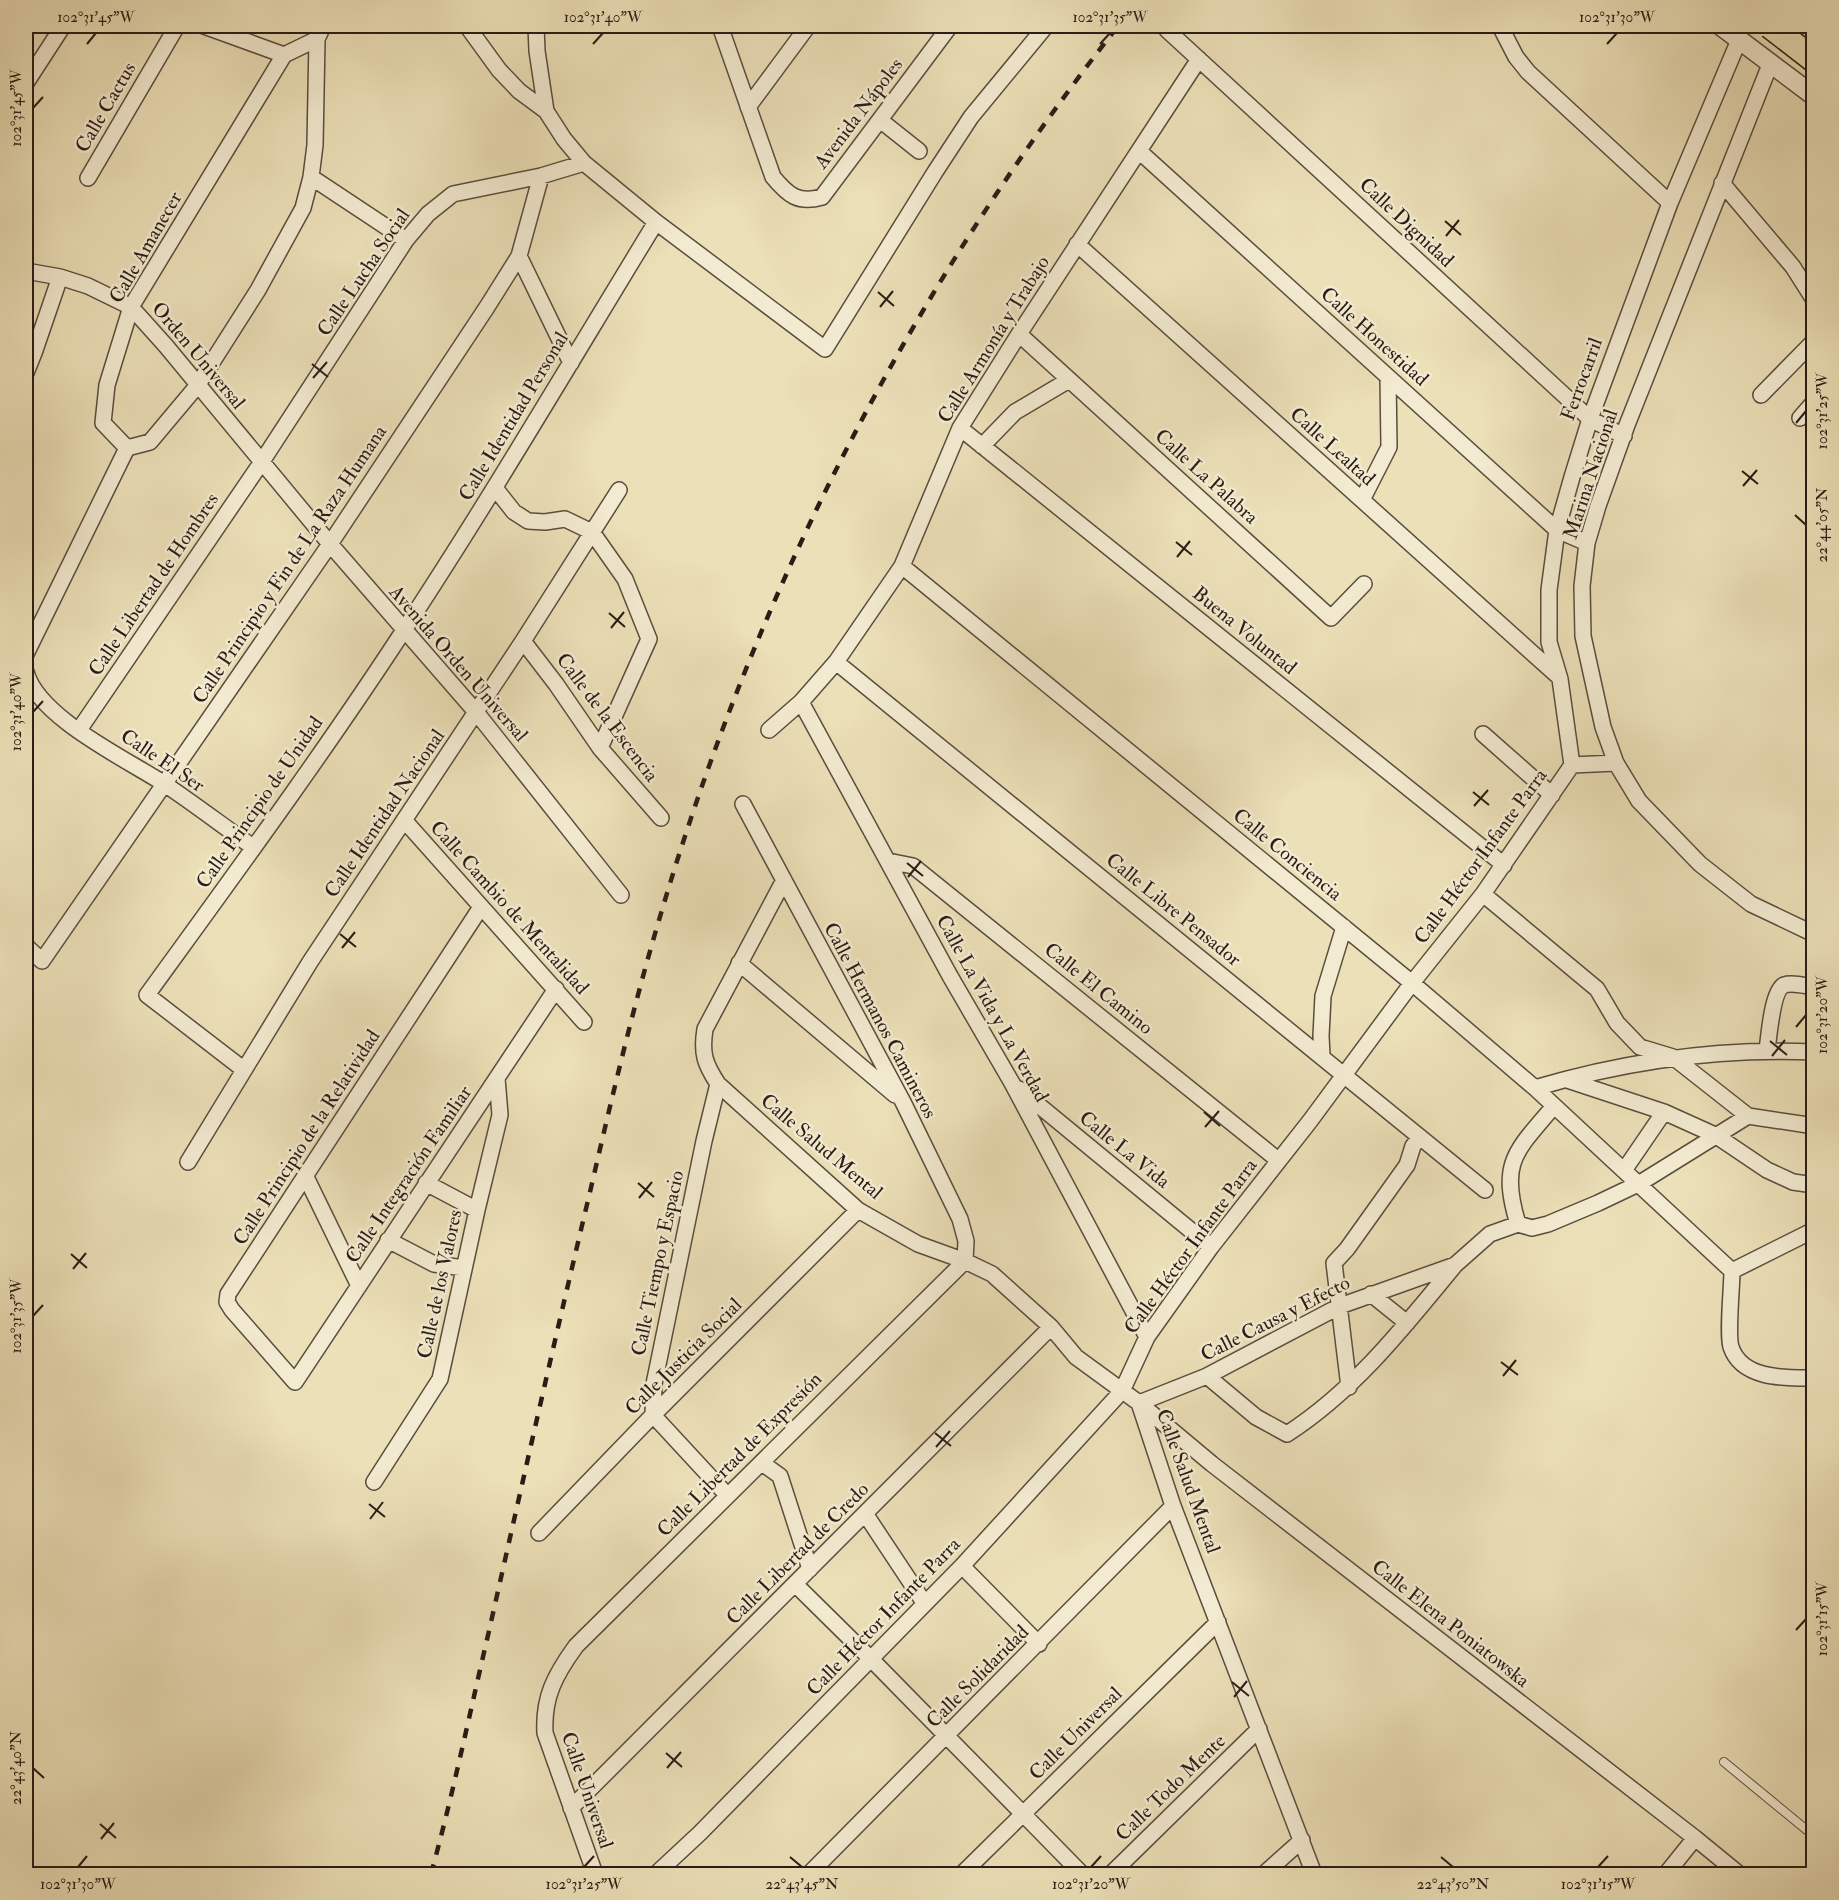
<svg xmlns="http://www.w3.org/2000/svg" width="1839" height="1900" viewBox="0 0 1839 1900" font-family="'IM FELL Double Pica',serif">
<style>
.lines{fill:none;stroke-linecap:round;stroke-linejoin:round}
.service-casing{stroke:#5a4d3e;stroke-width:10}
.minor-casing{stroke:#5a4d3e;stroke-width:18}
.tertiary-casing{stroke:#5a4d3e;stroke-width:21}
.primary-casing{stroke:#291c15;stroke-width:27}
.service{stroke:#f3ebd1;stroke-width:8}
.minor{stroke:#f3ebd1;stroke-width:15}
.tertiary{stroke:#f3ebd1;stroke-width:18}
.primary{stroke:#ece0b8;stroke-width:24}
.rail{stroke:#291c15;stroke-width:4.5;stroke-dasharray:10 10;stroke-linecap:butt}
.primary-bridge-casing{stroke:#291c15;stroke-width:27;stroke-linecap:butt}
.primary-bridge{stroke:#ece0b8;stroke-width:24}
.ticks{fill:none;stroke:#291c15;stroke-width:2}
.labels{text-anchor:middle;stroke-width:5;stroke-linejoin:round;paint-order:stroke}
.street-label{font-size:20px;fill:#291c15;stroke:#f3ebd1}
.neatline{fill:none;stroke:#291c15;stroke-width:2}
.ticks-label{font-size:15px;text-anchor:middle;fill:#291c15}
</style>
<rect width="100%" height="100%" fill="#ece0b8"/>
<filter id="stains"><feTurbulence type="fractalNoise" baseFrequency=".00333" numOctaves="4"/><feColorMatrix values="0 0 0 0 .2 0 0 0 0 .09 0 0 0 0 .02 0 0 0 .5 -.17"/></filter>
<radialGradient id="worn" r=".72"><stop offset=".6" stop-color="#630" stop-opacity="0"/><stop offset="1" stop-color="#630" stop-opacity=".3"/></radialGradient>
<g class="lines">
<!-- service casing -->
<g class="service-casing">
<path id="service" d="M1724 1762 1814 1836"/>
</g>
<!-- minor casing -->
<g class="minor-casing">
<path id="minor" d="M204 26 284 55
M467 26 499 70 519 91 546 111
M536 26 537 51 546 111 564 139 584 163 656 222 825 349 935 172 971 117 1046 26
M720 26 773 177C788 195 798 204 822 197L950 26
M1500 26 1516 57 1528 72 1670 203
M1167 30 1590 419 1624 436
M1771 62 1627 425 1598 506 1587 543 1582 586 1583 636 1603 727 1616 763 1639 801 1700 864 1751 904 1814 934
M26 83 63 26
M748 107 808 26
M880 120 919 151
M1139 151 1557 530 1587 543
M311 177 406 240
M88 178 177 26
M1722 183 1793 267 1814 300
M1077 244 1559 677
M519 256 571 363
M26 271 60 277 88 286 131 307 166 346 330 544 476 712 621 895
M1019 334 1331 618 1364 584
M26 373 34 353 60 277
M1761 395 1814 341
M1800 418 1814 402
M960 428 1504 865
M982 446 1015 412 1069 380
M127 448 150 442 197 386 258 290 303 208 311 177 315 145 317 39 323 26
M127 448 103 423 107 385 131 307 284 55 317 39
M495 488 514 512 528 521 545 522 565 519 592 532 625 579 649 639 600 748
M1362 500 1389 447 1388 377
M902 566 1412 983 1535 1088 1732 1271C1732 1286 1727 1335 1731 1347 1742 1380 1786 1378 1814 1378
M523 641 556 684 600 748 661 818
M26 654 127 448
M836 662 1485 1190
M26 672C38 717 124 758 163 783 193 803 223 826 253 847
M801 702 950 976 1012 1083 1147 1337
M79 730 261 463 406 240 428 214 453 194 541 176 584 163
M769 730 801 702 836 662 902 566 960 428 1019 334 1199 59
M1483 734 1552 795
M1572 765 1560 679 1549 642V590L1557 530 1572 477 1590 419 1670 203 1739 40
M1572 765 1616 763
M404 820 584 1022
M888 861 913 866 1278 1160
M784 880 705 1029C701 1054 705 1064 718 1084L858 1210 918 1244 965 1261 992 1274 1051 1327 1076 1357 1139 1403 1173 1506 1314 1874
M1483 894 1597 989 1617 1023 1640 1047 1673 1057 1748 1116 1808 1125 1814 1129
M481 907 228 1294 227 1302 232 1310 295 1382 556 989
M26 946 42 961 330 544 487 307 519 256 541 176
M739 963 895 1095
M1767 1050C1769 1037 1772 991 1784 985 1793 982 1805 986 1814 987
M1322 1056 1321 1036 1323 996 1344 927
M243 1069 147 995C234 875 323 754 404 630 492 496 573 358 656 222
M1567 1080 1664 1112 1715 1135 1767 1170 1793 1182 1814 1185
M718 1084 704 1141 654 1384 653 1415 727 1495
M1535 1088C1626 1061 1719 1048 1814 1052
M1019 1089 1211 1247
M188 1162 310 962 523 641 619 490
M1625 1169 1664 1112
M306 1177 359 1286
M426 1183 477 1210
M1518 1224C1499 1162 1516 1151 1554 1106
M388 1240 434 1264 464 1268
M1732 1271 1814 1230
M1371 1294 1407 1323
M1207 1376 1256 1417 1287 1434C1355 1390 1404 1327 1455 1265
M1349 1387 1334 1263 1347 1249 1407 1165 1413 1146 1420 1137
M762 1463 780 1476 810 1569
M374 1482 440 1379 477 1210 500 1115 497 1078
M866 1515 925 1604
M539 1533 653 1415 858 1210
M962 1566 1039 1644
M795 1584 871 1659 1082 1874
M571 1808 1051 1327
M595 1874 545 1733C543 1697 555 1675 576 1646L965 1261 966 1241 960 1219 903 1102 743 804
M656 1874 700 1833 962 1566 1122 1391 1147 1337 1211 1247 1310 1121 1412 983 1483 894 1572 765
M809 1874 1173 1506
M962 1874 1218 1622
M1111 1874 1259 1729
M1264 1874 1302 1840
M1666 1874 1695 1838
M1739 1874 1695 1838 1212 1464 1139 1403 1207 1376 1340 1306 1455 1265 1490 1234 1518 1224 1532 1228 1548 1224 1598 1203 1640 1183 1748 1116"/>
</g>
<!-- tertiary casing -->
<g class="tertiary-casing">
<path id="tertiary" d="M1721 26 1814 96"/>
</g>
<!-- primary casing -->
<g class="primary-casing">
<path id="primary" d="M1810 26 1814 28"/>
</g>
<!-- service -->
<use href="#service" class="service"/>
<!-- minor -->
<use href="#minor" class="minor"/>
<!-- tertiary -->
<use href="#tertiary" class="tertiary"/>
<!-- primary -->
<use href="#primary" class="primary"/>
<!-- rail -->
<path class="rail" d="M431 1874C453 1794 470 1712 489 1631 522 1484 555 1338 590 1192 612 1097 634 1003 662 910 757 589 911 289 1118 26"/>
<!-- primary-bridge casing -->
<g class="primary-bridge-casing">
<path id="primary-bridge" d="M1770 26 1814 60"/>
</g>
<!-- primary-bridge -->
<use href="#primary-bridge" class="primary-bridge"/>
</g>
<!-- ticks -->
<path class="ticks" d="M87 44 96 33M593 44 603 33M1100 44 1110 33M1607 44 1617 33M33 108 43 97M1445 221 1461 235M1446 236 1459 220M878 292 894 306M880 307 893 291M312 364 328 377M313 378 327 362M1796 423 1806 411M1742 471 1758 484M1743 486 1757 470M1795 515 1806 525M1176 542 1192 555M1177 557 1190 541M609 613 625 627M611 628 624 612M33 712 43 701M1473 792 1489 805M1474 806 1488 790M907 863 923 876M908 877 921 861M340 934 356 947M342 948 355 932M1796 1027 1806 1015M1770 1041 1787 1055M1772 1056 1785 1040M1204 1112 1220 1126M1205 1127 1219 1111M638 1183 654 1197M639 1198 652 1182M71 1254 87 1268M73 1269 86 1253M33 1316 43 1305M1501 1362 1518 1375M1503 1376 1516 1360M935 1433 951 1446M936 1447 950 1431M369 1504 385 1517M370 1519 383 1502M1796 1630 1806 1619M1232 1682 1249 1696M1234 1697 1247 1681M666 1753 682 1767M33 1768 44 1778M667 1768 681 1752M100 1824 116 1838M101 1839 114 1823M790 1857 802 1867M1441 1857 1453 1867M78 1867 87 1856M584 1867 594 1856M1091 1867 1101 1856M1598 1867 1608 1856"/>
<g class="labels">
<!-- street labels -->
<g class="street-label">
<text transform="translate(105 107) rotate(-60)" y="7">Calle Cactus</text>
<text transform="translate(858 113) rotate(-53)" y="7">Avenida Nápoles</text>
<text transform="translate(1407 222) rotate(43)" y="7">Calle Dignidad</text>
<text transform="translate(145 247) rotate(-60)" y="7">Calle Amanecer</text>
<text transform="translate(363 272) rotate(-56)" y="7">Calle Lucha Social</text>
<text transform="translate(1375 336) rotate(42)" y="7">Calle Honestidad</text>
<text transform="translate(993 339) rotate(-58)" y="7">Calle Armonía y Trabajo</text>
<text transform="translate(199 355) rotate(50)" y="7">Orden Universal</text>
<text transform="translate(1581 379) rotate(-70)" y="7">Ferrocarril</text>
<text transform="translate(513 416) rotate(-59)" y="7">Calle Identidad Personal</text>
<text transform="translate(1333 446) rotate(42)" y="7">Calle Lealtad</text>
<text transform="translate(1590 474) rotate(-72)" y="7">Marina Nacional</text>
<text transform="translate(1207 476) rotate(42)" y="7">Calle La Palabra</text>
<text transform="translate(289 564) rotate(-56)" y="7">Calle Principio y Fin de La Raza Humana</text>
<text transform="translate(153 584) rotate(-56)" y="7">Calle Libertad de Hombres</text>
<text transform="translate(1245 630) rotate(39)" y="7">Buena Voluntad</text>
<text transform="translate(459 663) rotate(49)" y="7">Avenida Orden Universal</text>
<text transform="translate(608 717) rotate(53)" y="7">Calle de la Escencia</text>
<text transform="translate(163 760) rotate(34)" y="7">Calle El Ser</text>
<text transform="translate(259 802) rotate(-55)" y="7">Calle Principio de Unidad</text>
<text transform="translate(384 813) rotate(-56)" y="7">Calle Identidad Nacional</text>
<text transform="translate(1288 854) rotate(39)" y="7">Calle Conciencia</text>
<text transform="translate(1480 856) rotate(-54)" y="7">Calle Héctor Infante Parra</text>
<text transform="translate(510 907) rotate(48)" y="7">Calle Cambio de Mentalidad</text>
<text transform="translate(1174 909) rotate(39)" y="7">Calle Libre Pensador</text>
<text transform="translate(1099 988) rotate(39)" y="7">Calle El Camino</text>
<text transform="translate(993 1008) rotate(61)" y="7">Calle La Vida y La Verdad</text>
<text transform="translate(881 1020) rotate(62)" y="7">Calle Hermanos Camineros</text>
<text transform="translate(306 1137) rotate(-57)" y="7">Calle Principio de la Relatividad</text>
<text transform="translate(822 1146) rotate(40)" y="7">Calle Salud Mental</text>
<text transform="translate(1125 1149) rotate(39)" y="7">Calle La Vida</text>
<text transform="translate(408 1174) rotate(-56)" y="7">Calle Integración Familiar</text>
<text transform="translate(1190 1246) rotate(-54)" y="7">Calle Héctor Infante Parra</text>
<text transform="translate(657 1263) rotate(-78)" y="7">Calle Tiempo y Espacio</text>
<text transform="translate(439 1284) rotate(-78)" y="7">Calle de los Valores</text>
<text transform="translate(1275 1318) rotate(-27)" y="7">Calle Causa y Efecto</text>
<text transform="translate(683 1356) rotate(-45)" y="7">Calle Justicia Social</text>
<text transform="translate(739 1454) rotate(-45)" y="7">Calle Libertad de Expresión</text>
<text transform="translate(1189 1481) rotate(70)" y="7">Calle Salud Mental</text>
<text transform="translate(797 1553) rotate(-45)" y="7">Calle Libertad de Credo</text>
<text transform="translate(883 1616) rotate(-46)" y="7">Calle Héctor Infante Parra</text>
<text transform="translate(1451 1623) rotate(38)" y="7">Calle Elena Poniatowska</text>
<text transform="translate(977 1676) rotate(-45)" y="7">Calle Solidaridad</text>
<text transform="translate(1075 1733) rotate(-45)" y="7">Calle Universal</text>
<text transform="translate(1170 1787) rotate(-44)" y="7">Calle Todo Mente</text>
<text transform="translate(588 1790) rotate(71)" y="7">Calle Universal</text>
</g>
</g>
<!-- margin -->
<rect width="1839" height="1900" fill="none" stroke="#ece0b8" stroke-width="66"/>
<rect x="33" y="33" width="1773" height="1834" class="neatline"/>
<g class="ticks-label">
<text x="96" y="22">102°31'45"W</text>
<text x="603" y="22">102°31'40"W</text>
<text x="1110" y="22">102°31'35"W</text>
<text x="1617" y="22">102°31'30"W</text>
<text transform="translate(16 108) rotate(-90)" y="5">102°31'45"W</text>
<text transform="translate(1822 411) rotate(-90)" y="5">102°31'25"W</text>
<text transform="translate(1822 525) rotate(-90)" y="5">22°44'05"N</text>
<text transform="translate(16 712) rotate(-90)" y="5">102°31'40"W</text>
<text transform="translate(1822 1015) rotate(-90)" y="5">102°31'20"W</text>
<text transform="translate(16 1316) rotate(-90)" y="5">102°31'35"W</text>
<text transform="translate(1822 1619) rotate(-90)" y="5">102°31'15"W</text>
<text transform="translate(16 1768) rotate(-90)" y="5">22°43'40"N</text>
<text x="78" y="1889">102°31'30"W</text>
<text x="584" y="1889">102°31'25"W</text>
<text x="802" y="1889">22°43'45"N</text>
<text x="1091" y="1889">102°31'20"W</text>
<text x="1453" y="1889">22°43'50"N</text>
<text x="1598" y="1889">102°31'15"W</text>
</g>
<rect width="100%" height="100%" filter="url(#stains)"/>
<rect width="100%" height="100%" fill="url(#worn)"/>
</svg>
